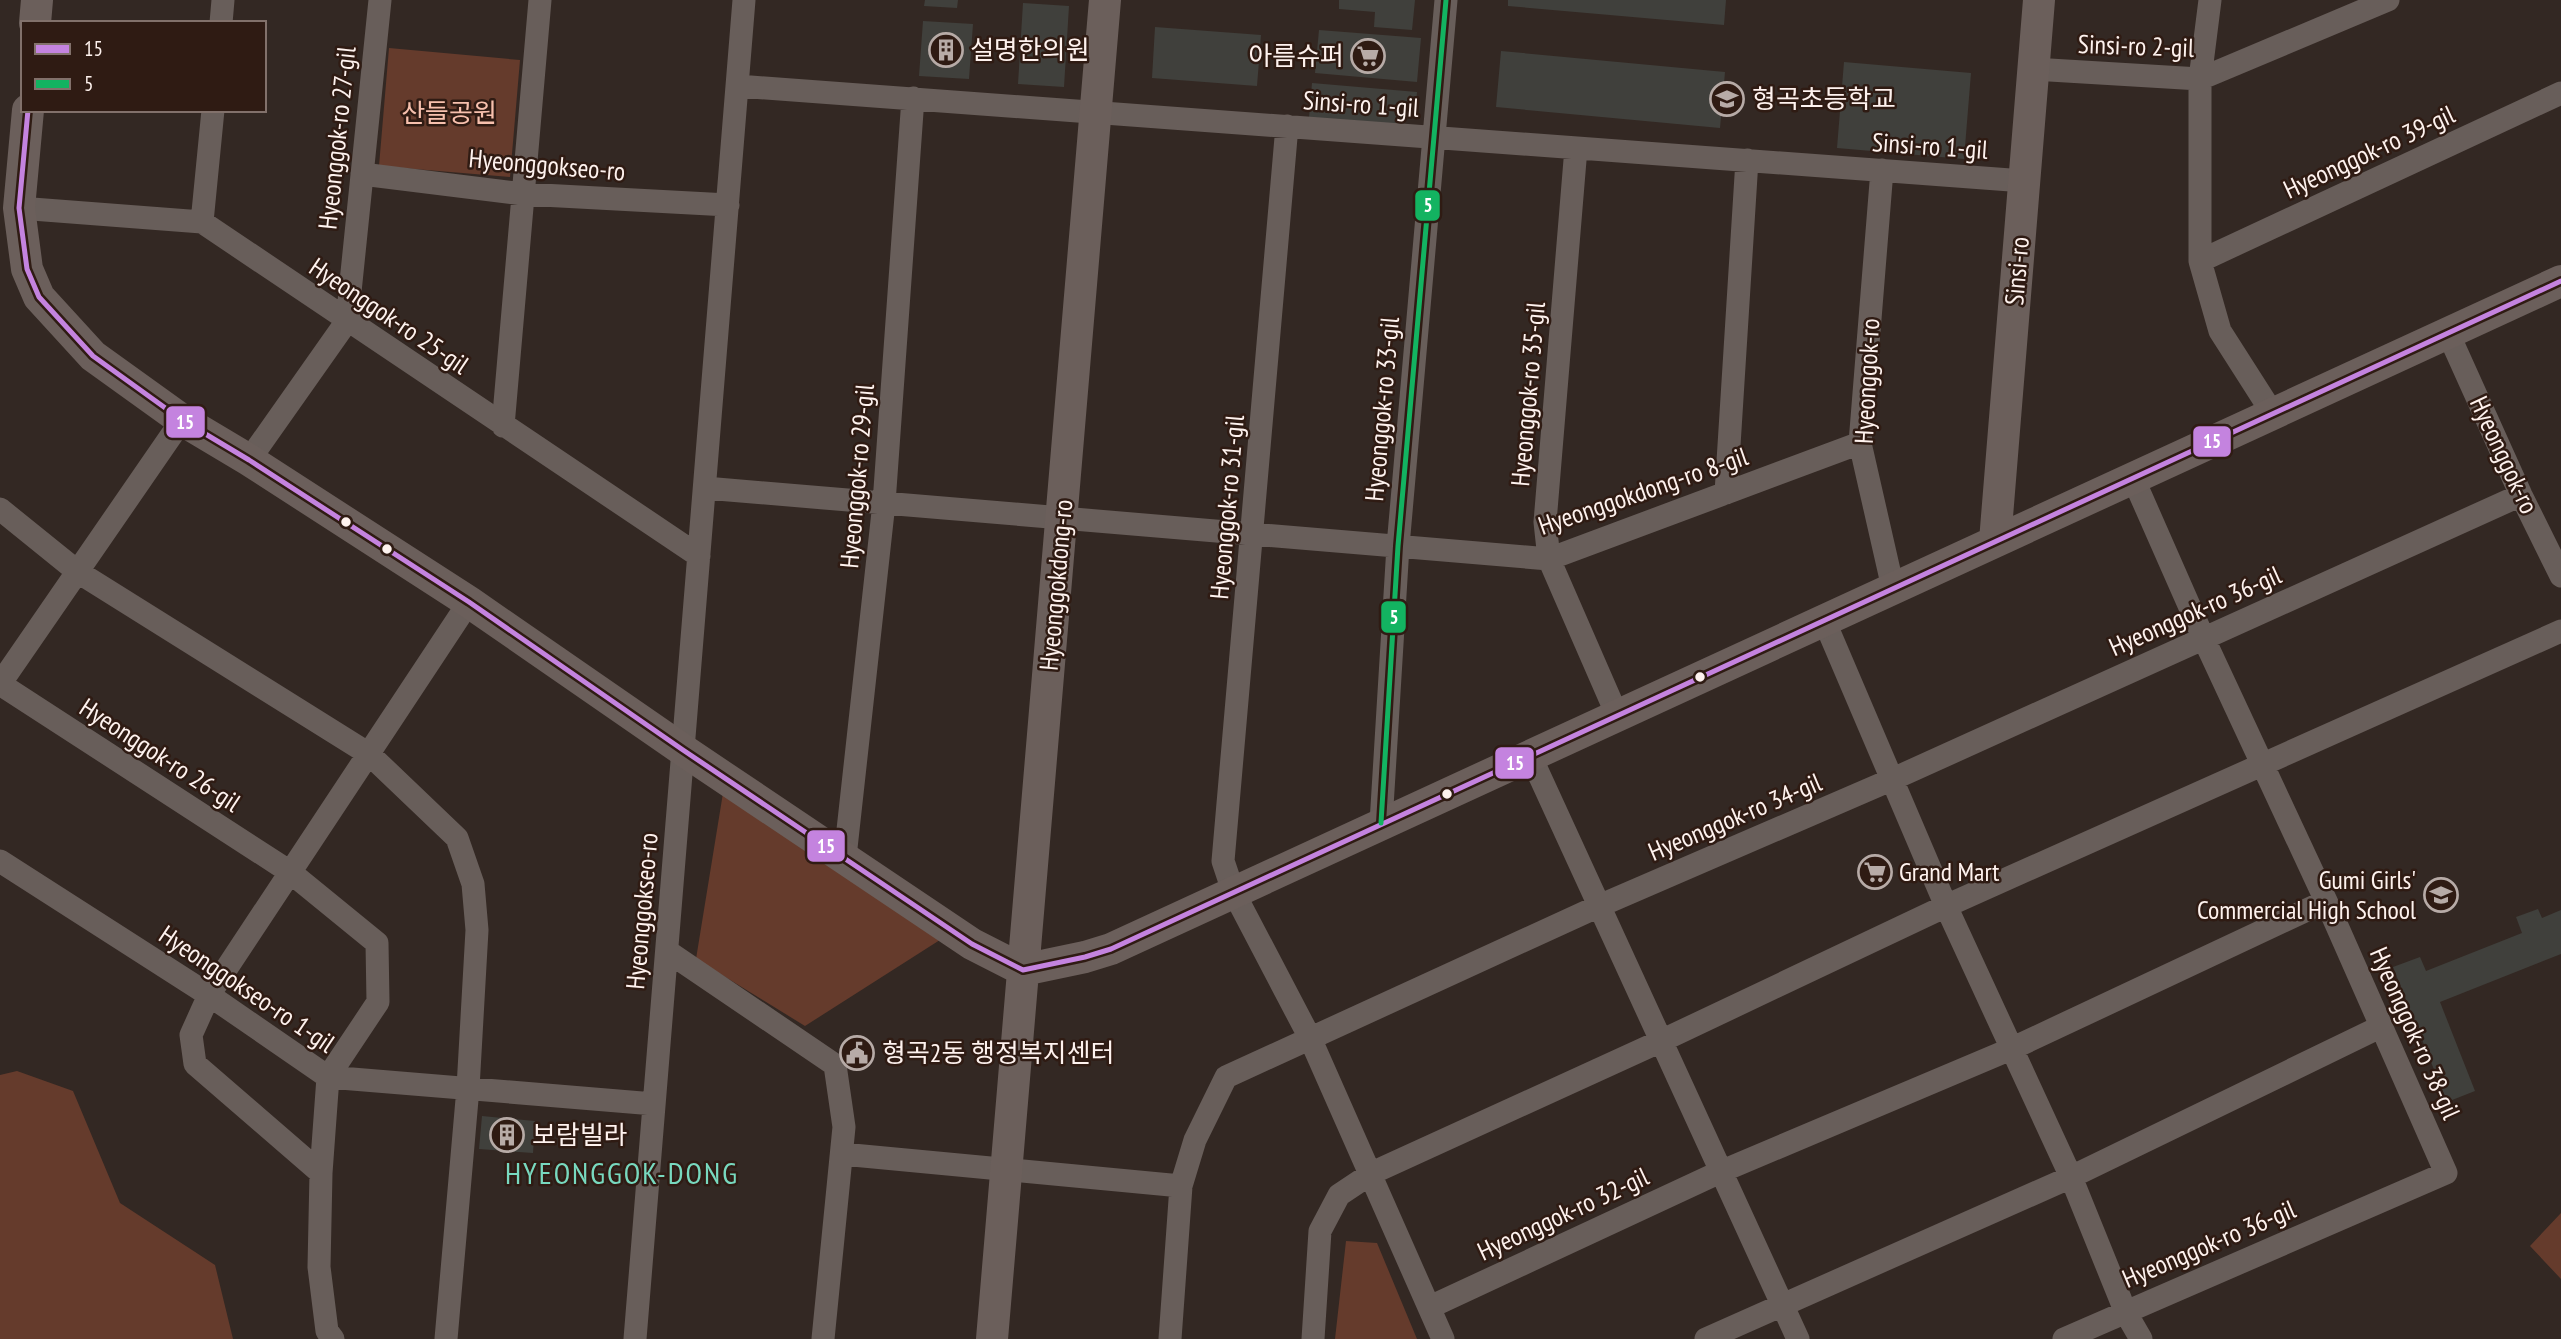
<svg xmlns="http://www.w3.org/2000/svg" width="2561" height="1339" viewBox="0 0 2561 1339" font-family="'PT Sans Narrow','Noto Sans KR',sans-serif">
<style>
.green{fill:#653b2c}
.building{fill:#40403c}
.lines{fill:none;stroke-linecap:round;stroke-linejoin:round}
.street{stroke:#685e5a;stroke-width:23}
.secondary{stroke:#6b5f5b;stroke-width:32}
.bus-1-casing{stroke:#2f1b13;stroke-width:10}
.bus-2-casing{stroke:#2f1b13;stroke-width:10}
.bus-1{stroke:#c483df;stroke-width:5}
.bus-2{stroke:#13b361;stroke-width:5}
.bus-dot{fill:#fef2ee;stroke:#2f1b13;stroke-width:2.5}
.labels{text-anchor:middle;stroke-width:5;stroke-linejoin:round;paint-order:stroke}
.street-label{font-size:26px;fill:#fef2ee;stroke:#2f1b13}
.poi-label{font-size:26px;fill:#fef2ee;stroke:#2f1b13;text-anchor:start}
.park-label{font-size:26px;fill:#f7c0ad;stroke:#2f1b13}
.quarter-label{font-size:30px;letter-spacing:2px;fill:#78d9bf;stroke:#2f1b13}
.line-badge{stroke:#2f1b13;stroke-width:2.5}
.badge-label{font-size:19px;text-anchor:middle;font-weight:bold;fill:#fff}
</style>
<rect width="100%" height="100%" fill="#332823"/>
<!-- green -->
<path class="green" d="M389 48 520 60 510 177 379 166Z
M723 793 943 938 805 1026 696 959Z
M17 1071 73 1091 120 1203 215 1265 233 1339H0V1075Z
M2561 1213V1279L2530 1246Z
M1346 1241 1377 1243 1417 1339H1335Z"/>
<!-- building -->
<path class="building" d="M925 0H958L957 8 924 6Z
M1339 0H1415L1412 30 1374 27 1375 12 1339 9Z
M1508 0H1726L1724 25 1508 6Z
M1023 3 1069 6 1064 87 1018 84Z
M923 21 973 24 969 79 919 76Z
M1155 27 1261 35 1257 86 1152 78Z
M1319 30 1421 38 1417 82 1315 73Z
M1501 51 1725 72 1720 128 1496 107Z
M1844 62 1971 73 1964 159 1837 148Z
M1312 83 1417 92 1415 112 1400 125 1309 118Z
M2538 909 2542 918 2561 910V954L2440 1002 2475 1091 2447 1102 2393 967 2420 957 2426 971 2522 933 2516 917Z
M482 1116 535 1121 533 1153 479 1149Z"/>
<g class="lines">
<!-- street -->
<path class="street" d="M2210 0 2200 79V261L2220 331 2273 414
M221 23 223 0
M2033 69 2200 79 2388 0
M738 86 2024 181
M1287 126 1223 861 1233 891 1310 1038 1443 1339
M1576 148 1545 522 1549 559 1617 715
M1882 170 1860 443 1893 588
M362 174 523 194 728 205
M19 208 202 222 699 556
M202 222 213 110
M2200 261 2561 93
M2448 333 2521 495 2561 576
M503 426 540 0
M249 460 347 321 380 0
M705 488 1549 559 1860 443
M1726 493 1747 160
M0 509 78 572 369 754 457 838 473 884 477 930 468 1088 446 1339
M1824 620 1946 906 2071 1177 2126 1313 2141 1339
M0 684 290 872 377 943 378 1002 328 1077 321 1173 319 1267 327 1331 333 1339
M0 684 182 420
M1530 755 1798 1339
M1381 823 1398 546 1446 0
M845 857 884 503 913 98
M0 861 209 995 328 1077 654 1104
M667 951 835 1065 844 1127 823 1339
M842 1154 1181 1186
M321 1173 195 1064 191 1035 209 995 469 602
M1430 1307 1720 1172 2011 1049 2326 901
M635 1339 744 0
M1170 1339 1181 1186 1195 1140 1226 1077 1599 906 1893 779 2521 495
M1313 1339 1320 1231 1339 1195 1372 1173 1661 1041 1946 906 2561 631
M1706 1339 2071 1177 2380 1027
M2064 1339 2446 1173 2326 901 2203 637 2133 478"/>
<!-- secondary -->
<path class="secondary" d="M35 23 37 0
M28 110 19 208 27 269 39 297 93 356 182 420 249 460 469 602 683 750 972 944 1023 970 1085 957 1111 949 2561 281
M1995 541 2039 0
M992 1339 1105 0"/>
<!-- bus-1 casing -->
<g class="bus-1-casing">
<path id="bus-1" d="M28 110 19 208 27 269 39 297 93 356 182 420 249 460 469 602 683 750 972 944 1023 970 1085 957 1111 949 2561 281"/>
</g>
<!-- bus-2 casing -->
<g class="bus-2-casing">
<path id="bus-2" d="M1381 823 1398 546 1446 0"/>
</g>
<!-- bus-1 -->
<use href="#bus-1" class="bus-1"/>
<!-- bus-2 -->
<use href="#bus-2" class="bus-2"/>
</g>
<!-- icons -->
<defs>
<g id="building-ring" transform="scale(1.75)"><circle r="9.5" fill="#2f1b13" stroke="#b7aba7" stroke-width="1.5"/><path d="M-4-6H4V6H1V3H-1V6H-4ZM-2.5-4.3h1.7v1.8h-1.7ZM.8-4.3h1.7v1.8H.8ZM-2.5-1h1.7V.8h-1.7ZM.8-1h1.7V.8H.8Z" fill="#b7aba7"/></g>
<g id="supermarket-ring" transform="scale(1.75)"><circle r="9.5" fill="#2f1b13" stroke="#b7aba7" stroke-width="1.5"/><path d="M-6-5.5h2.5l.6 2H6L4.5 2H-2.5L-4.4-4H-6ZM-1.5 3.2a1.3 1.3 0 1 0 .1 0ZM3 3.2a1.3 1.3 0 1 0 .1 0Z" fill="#b7aba7"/></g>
<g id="school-ring" transform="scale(1.75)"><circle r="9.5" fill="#2f1b13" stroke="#b7aba7" stroke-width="1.5"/><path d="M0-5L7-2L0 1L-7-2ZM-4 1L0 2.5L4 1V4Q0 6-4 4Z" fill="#b7aba7"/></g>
<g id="civic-ring" transform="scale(1.75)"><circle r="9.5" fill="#2f1b13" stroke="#b7aba7" stroke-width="1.5"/><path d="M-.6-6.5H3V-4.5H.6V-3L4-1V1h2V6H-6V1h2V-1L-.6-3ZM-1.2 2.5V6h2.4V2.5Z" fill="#b7aba7"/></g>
</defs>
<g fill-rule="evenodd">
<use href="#building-ring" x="946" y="50"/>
<use href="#supermarket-ring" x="1368" y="56"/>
<use href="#school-ring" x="1727" y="99"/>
<use href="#supermarket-ring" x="1875" y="872"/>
<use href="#school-ring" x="2441" y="895"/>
<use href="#civic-ring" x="857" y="1053"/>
<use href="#building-ring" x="507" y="1135"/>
</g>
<!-- markers -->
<g class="bus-dot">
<circle cx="346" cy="522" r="6"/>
<circle cx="387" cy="549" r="6"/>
<circle cx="1700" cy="677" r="6"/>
<circle cx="1447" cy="794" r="6"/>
</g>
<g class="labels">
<!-- street labels -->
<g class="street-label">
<text transform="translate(2136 46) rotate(2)" y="9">Sinsi-ro 2-gil</text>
<text transform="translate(1361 104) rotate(4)" y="9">Sinsi-ro 1-gil</text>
<text transform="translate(337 138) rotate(-84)" y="9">Hyeonggok-ro 27-gil</text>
<text transform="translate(1930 146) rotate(4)" y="9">Sinsi-ro 1-gil</text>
<text transform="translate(2369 152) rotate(-25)" y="9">Hyeonggok-ro 39-gil</text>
<text transform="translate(547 165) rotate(5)" y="9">Hyeonggokseo-ro</text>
<text transform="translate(2017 271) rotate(-85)" y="9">Sinsi-ro</text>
<text transform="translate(389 316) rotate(34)" y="9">Hyeonggok-ro 25-gil</text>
<text transform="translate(1867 381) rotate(-87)" y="9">Hyeonggok-ro</text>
<text transform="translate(1528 394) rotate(-85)" y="9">Hyeonggok-ro 35-gil</text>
<text transform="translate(1382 409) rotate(-85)" y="9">Hyeonggok-ro 33-gil</text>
<text transform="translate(2504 455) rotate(65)" y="9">Hyeonggok-ro</text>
<text transform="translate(857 476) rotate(-85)" y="9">Hyeonggok-ro 29-gil</text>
<text transform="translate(1643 491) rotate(-19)" y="9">Hyeonggokdong-ro 8-gil</text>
<text transform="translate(1227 507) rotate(-85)" y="9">Hyeonggok-ro 31-gil</text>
<text transform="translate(1056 585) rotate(-85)" y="9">Hyeonggokdong-ro</text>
<text transform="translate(2195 611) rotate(-24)" y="9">Hyeonggok-ro 36-gil</text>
<text transform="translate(160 755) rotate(33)" y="9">Hyeonggok-ro 26-gil</text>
<text transform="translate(1735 817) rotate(-23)" y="9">Hyeonggok-ro 34-gil</text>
<text transform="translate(642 911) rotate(-85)" y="9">Hyeonggokseo-ro</text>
<text transform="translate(247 989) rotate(34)" y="9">Hyeonggokseo-ro 1-gil</text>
<text transform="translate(2415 1033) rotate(66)" y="9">Hyeonggok-ro 38-gil</text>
<text transform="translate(1563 1214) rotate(-25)" y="9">Hyeonggok-ro 32-gil</text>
<text transform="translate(2209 1244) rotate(-23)" y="9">Hyeonggok-ro 36-gil</text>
</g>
<!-- poi labels -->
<g class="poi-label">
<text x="970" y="59">설명한의원</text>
<text x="1344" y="65" text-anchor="end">아름슈퍼</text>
<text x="1752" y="108">형곡초등학교</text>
<text x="1899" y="881">Grand Mart</text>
<text x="2416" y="889" text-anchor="end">Gumi Girls'<tspan x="2416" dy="30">Commercial High School</tspan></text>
<text x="882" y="1062">형곡2동 행정복지센터</text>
<text x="532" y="1144">보람빌라</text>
</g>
<!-- park labels -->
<g class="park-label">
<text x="449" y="122">산들공원</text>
</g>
<!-- quarter labels -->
<g class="quarter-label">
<text x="622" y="1184">HYEONGGOK-DONG</text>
</g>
</g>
<g class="line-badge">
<rect x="1414" y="189" width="27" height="33" rx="7" fill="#13b361"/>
<rect x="165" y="405" width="41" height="34" rx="7" fill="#c483df"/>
<rect x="2192" y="425" width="40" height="33" rx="7" fill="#c483df"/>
<rect x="1380" y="600" width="27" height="34" rx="7" fill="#13b361"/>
<rect x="1494" y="746" width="41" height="34" rx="7" fill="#c483df"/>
<rect x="806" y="829" width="40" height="34" rx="7" fill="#c483df"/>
</g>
<g class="badge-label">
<text x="1428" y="212">5</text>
<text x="185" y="429">15</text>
<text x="2212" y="448">15</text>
<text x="1394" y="624">5</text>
<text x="1515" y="770">15</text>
<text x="826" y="853">15</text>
</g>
<!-- legend -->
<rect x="21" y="21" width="245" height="91" fill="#2f1b13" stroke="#82716b" stroke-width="2"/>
<rect x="35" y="44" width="35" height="10" fill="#c483df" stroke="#82716b" stroke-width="2"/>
<text x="84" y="56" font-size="21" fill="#fef2ee">15</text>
<rect x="35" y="79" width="35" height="10" fill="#13b361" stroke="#82716b" stroke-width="2"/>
<text x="84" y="91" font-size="21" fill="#fef2ee">5</text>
</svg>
